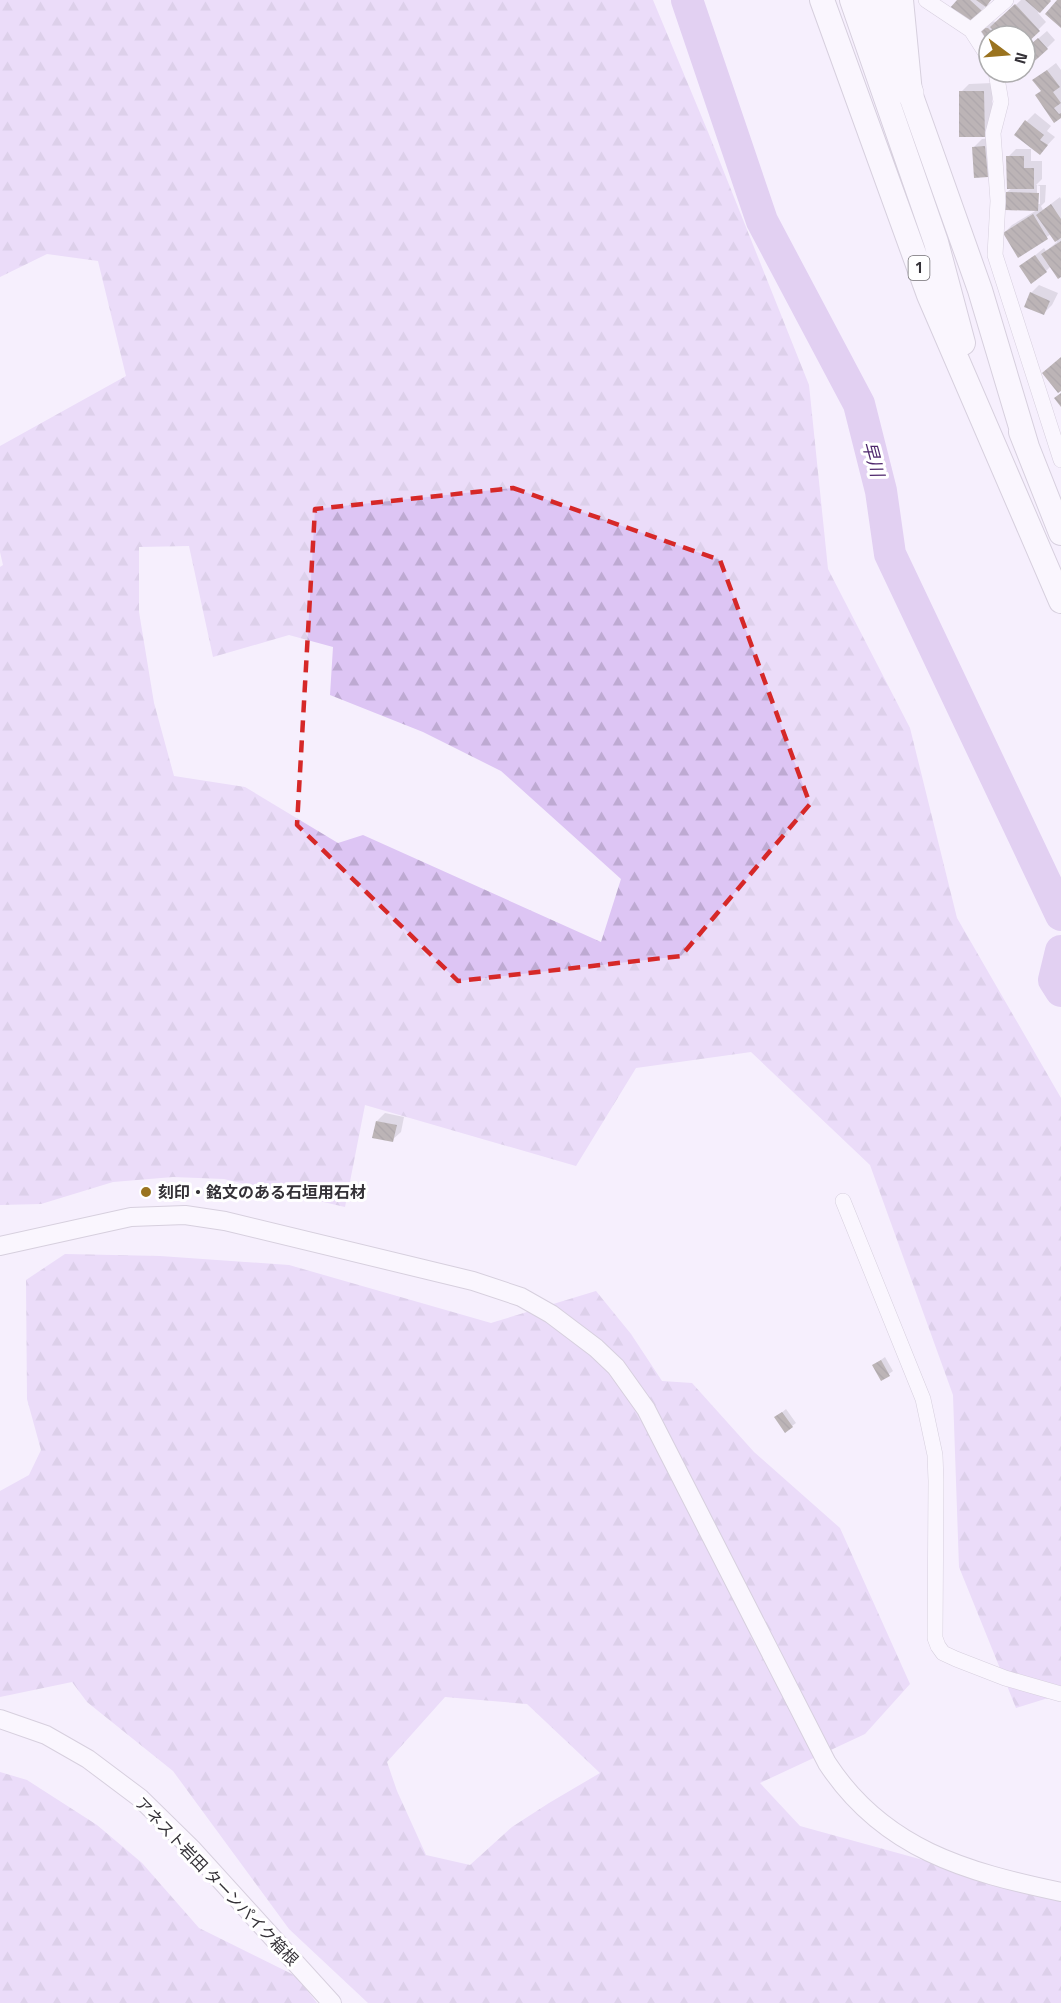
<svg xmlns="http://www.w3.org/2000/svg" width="1061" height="2003" viewBox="0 0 1061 2003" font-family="'Titillium Web','Noto Sans JP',sans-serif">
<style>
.forest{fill:url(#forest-firs);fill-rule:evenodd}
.shadow{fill:#0003;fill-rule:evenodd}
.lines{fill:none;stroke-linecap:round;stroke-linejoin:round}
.river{stroke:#c9aae5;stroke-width:32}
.building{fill:url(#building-back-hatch)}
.minor-casing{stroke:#b1aab8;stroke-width:16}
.tertiary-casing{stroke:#b1aab8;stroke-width:20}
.trunk-casing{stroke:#b1aab8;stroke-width:26}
.motorway-casing{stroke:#b1aab8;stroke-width:28}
.minor{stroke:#fff;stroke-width:15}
.tertiary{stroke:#fff;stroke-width:18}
.trunk{stroke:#fff;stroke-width:24}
.motorway{stroke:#fff;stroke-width:27}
.marked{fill:none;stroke:#d62828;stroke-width:4.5;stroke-dasharray:12 8;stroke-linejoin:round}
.poi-dot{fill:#9a731f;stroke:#fff;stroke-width:2}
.labels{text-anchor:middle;stroke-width:6;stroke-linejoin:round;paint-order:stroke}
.shield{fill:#fff;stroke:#716f73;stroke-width:1.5}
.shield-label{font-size:15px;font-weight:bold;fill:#343137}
.poi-label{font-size:16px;font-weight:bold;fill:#343137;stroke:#fff;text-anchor:start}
.street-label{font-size:16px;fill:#343137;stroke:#fff}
.water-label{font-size:18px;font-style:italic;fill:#4f286d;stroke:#fff}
</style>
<defs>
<pattern id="forest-firs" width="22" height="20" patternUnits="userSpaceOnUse" patternTransform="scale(1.5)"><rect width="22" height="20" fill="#ddc5f4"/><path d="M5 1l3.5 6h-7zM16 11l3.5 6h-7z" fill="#beaad2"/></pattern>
<pattern id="building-back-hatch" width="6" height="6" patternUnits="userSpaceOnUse" patternTransform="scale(1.5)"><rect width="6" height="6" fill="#756e61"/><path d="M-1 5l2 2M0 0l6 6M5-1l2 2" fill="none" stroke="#5c564d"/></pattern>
</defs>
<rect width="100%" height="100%" fill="#f6effd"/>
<!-- forest -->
<path class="forest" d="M0 0H653L708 132 809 385 828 569 910 728 957 918 1061 1098V1694L1016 1708 959 1567 953 1395 870 1165 751 1052 636 1068 576 1166 365 1105 345 1207 224 1179 173 1177 113 1182 41 1204 0 1205V567L3 565 0 552V446L126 376 98 261 47 254 0 277ZM189 546 213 657 289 635 333 647 330 695 423 732 501 771 621 879 601 942 363 835 338 843 245 787 174 776 154 703 139 612V547Z
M65 1254 160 1256 289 1265 491 1323 596 1291 631 1334 662 1381 692 1383 754 1452 840 1528 910 1684 865 1734 760 1783 800 1826 1061 1898V2003H368L289 1929 173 1771 87 1702 72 1682 0 1697V1491L29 1475 41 1450 27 1399 26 1280ZM445 1697 527 1704 600 1773 549 1803 512 1827 470 1865 426 1855 397 1791 387 1762Z
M0 1772 27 1780 97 1825 142 1863 199 1928 296 1976 317 2003H0Z"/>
<!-- shadow -->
<path class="shadow" d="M959 0H991L977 16Z
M1021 0H1051L1038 13 1046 22 1025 43V36H989V41L981 28 989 21 998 22Z
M1047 31 1055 40 1047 48 1025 61V50Z
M1056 63 1061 70V116L1055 121 1042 91 1034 80Z
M992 83V127L984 135 961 92 969 84Z
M1035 113 1051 126 1047 131 1055 137 1040 153 1027 121Z
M993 138 995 167 987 175 974 147 982 139Z
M1016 149H1031V161H1042V179L1036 185H1046L1045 202 1041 206 1043 210 1060 197 1061 199V236L1059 237 1061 239V275L1051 266 1046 271 1021 267 1044 248 1046 251 1057 242 1051 234 1019 256 1004 233 1012 225 1037 210 1007 192 1012 188 1008 157ZM1037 185 1040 186V204H1037Z
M1039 285 1058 293 1052 305 1044 313 1031 293Z
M385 1113 404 1117 401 1132 392 1140 377 1121Z
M885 1357 893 1371 882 1379 878 1362Z
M786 1409 796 1423 792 1426 780 1414Z"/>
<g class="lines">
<!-- river -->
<path class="river" d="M687 0 762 221 859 404 881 491 890 554 1061 915
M1061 951 1054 980 1061 991"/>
</g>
<!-- building -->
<path class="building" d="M957 0H970L982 11 969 26 949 9Z
M976 0H991L986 7Z
M1025 0H1050L1051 1 1040 13Z
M1057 0H1061V28L1045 14Z
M1015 4 1040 31 1025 45V36H999L990 27Z
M979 28H988L996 36H989V44Z
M1038 38 1048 49 1028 67 1025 64V49Z
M1047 70 1060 87 1053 92 1061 103 1054 108 1059 114 1061 113V118L1054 123 1035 95 1041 91 1032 80Z
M959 91H984L985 137H959Z
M1025 120 1044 135 1040 140 1048 145 1040 155 1014 135Z
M985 146 988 177 974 178 972 147Z
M1006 156H1024V168H1034V189H1007Z
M1006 192 1039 193 1038 211 1005 210Z
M1051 204 1061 219V238L1055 242 1036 215Z
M1033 214 1048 239 1018 258 1003 233Z
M1061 241V277L1058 279 1041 254Z
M1035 255 1047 272 1031 284 1019 266Z
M1030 292 1050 301 1044 315 1024 307Z
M1061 357V391L1058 393 1042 373Z
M1061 393V407L1054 398Z
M376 1121 397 1125 393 1142 372 1138Z
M881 1360 890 1376 881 1381 872 1365Z
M782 1412 793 1427 785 1433 774 1417Z"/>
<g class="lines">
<!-- minor casing -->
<g class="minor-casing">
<path id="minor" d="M926 0 971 30 989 58
M971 30 1006 0
M996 72 1001 102 993 133 998 201 995 255 1061 460
M843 1201 923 1399 935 1455 936 1481 935 1638 938 1646 943 1653 956 1659 1005 1678 1061 1694"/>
</g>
<!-- tertiary casing -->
<g class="tertiary-casing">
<path id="tertiary" d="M0 1246 131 1217 185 1215 225 1221 473 1281 521 1297 551 1314 596 1348 616 1367 646 1409 827 1763C883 1849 966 1872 1061 1892
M0 1719 46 1735 88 1759 140 1798 193 1850 332 2003"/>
</g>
<!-- trunk casing -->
<g class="trunk-casing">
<path id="trunk" d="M822 0 929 295 1061 601
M852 0 936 242 963 343
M901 0 910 93 980 290 1027 447
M1021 432 1061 533"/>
</g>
<!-- motorway casing -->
<g class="motorway-casing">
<path id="motorway" d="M875 0 910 93"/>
</g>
<!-- minor -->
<use href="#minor" class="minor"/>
<!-- tertiary -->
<use href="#tertiary" class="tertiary"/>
<!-- trunk -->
<use href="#trunk" class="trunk"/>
<!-- motorway -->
<use href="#motorway" class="motorway"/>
</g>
<!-- marked area -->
<path d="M0 0H1061V2003H0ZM513 488 720 560 810 804 681 956 458 981 297 825 315 509Z" fill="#f6effd" fill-opacity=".55" fill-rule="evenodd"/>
<path class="marked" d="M513 488 720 560 810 804 681 956 458 981 297 825 315 509Z"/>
<!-- markers -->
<circle class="poi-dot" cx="146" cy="1192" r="6"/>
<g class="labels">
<!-- shield labels -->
<rect class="shield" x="908.5" y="256" width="21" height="24" rx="4.5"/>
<g class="shield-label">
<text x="919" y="273">1</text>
</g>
<!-- poi labels -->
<g class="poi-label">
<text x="158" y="1198">刻印・銘文のある石垣用石材</text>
</g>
<!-- street labels -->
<g class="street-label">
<text transform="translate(217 1881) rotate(46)" y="6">アネスト岩田 ターンパイク箱根</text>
</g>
<!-- water labels -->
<g class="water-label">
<text transform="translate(873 459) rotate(75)" y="6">早川</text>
</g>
</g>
<!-- north arrow -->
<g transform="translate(1007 54) rotate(106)"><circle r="28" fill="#ffffff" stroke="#aeadaf" stroke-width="1.5"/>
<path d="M0-4.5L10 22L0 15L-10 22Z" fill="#9a731f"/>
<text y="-9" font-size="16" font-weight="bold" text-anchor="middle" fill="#343137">N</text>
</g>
</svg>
